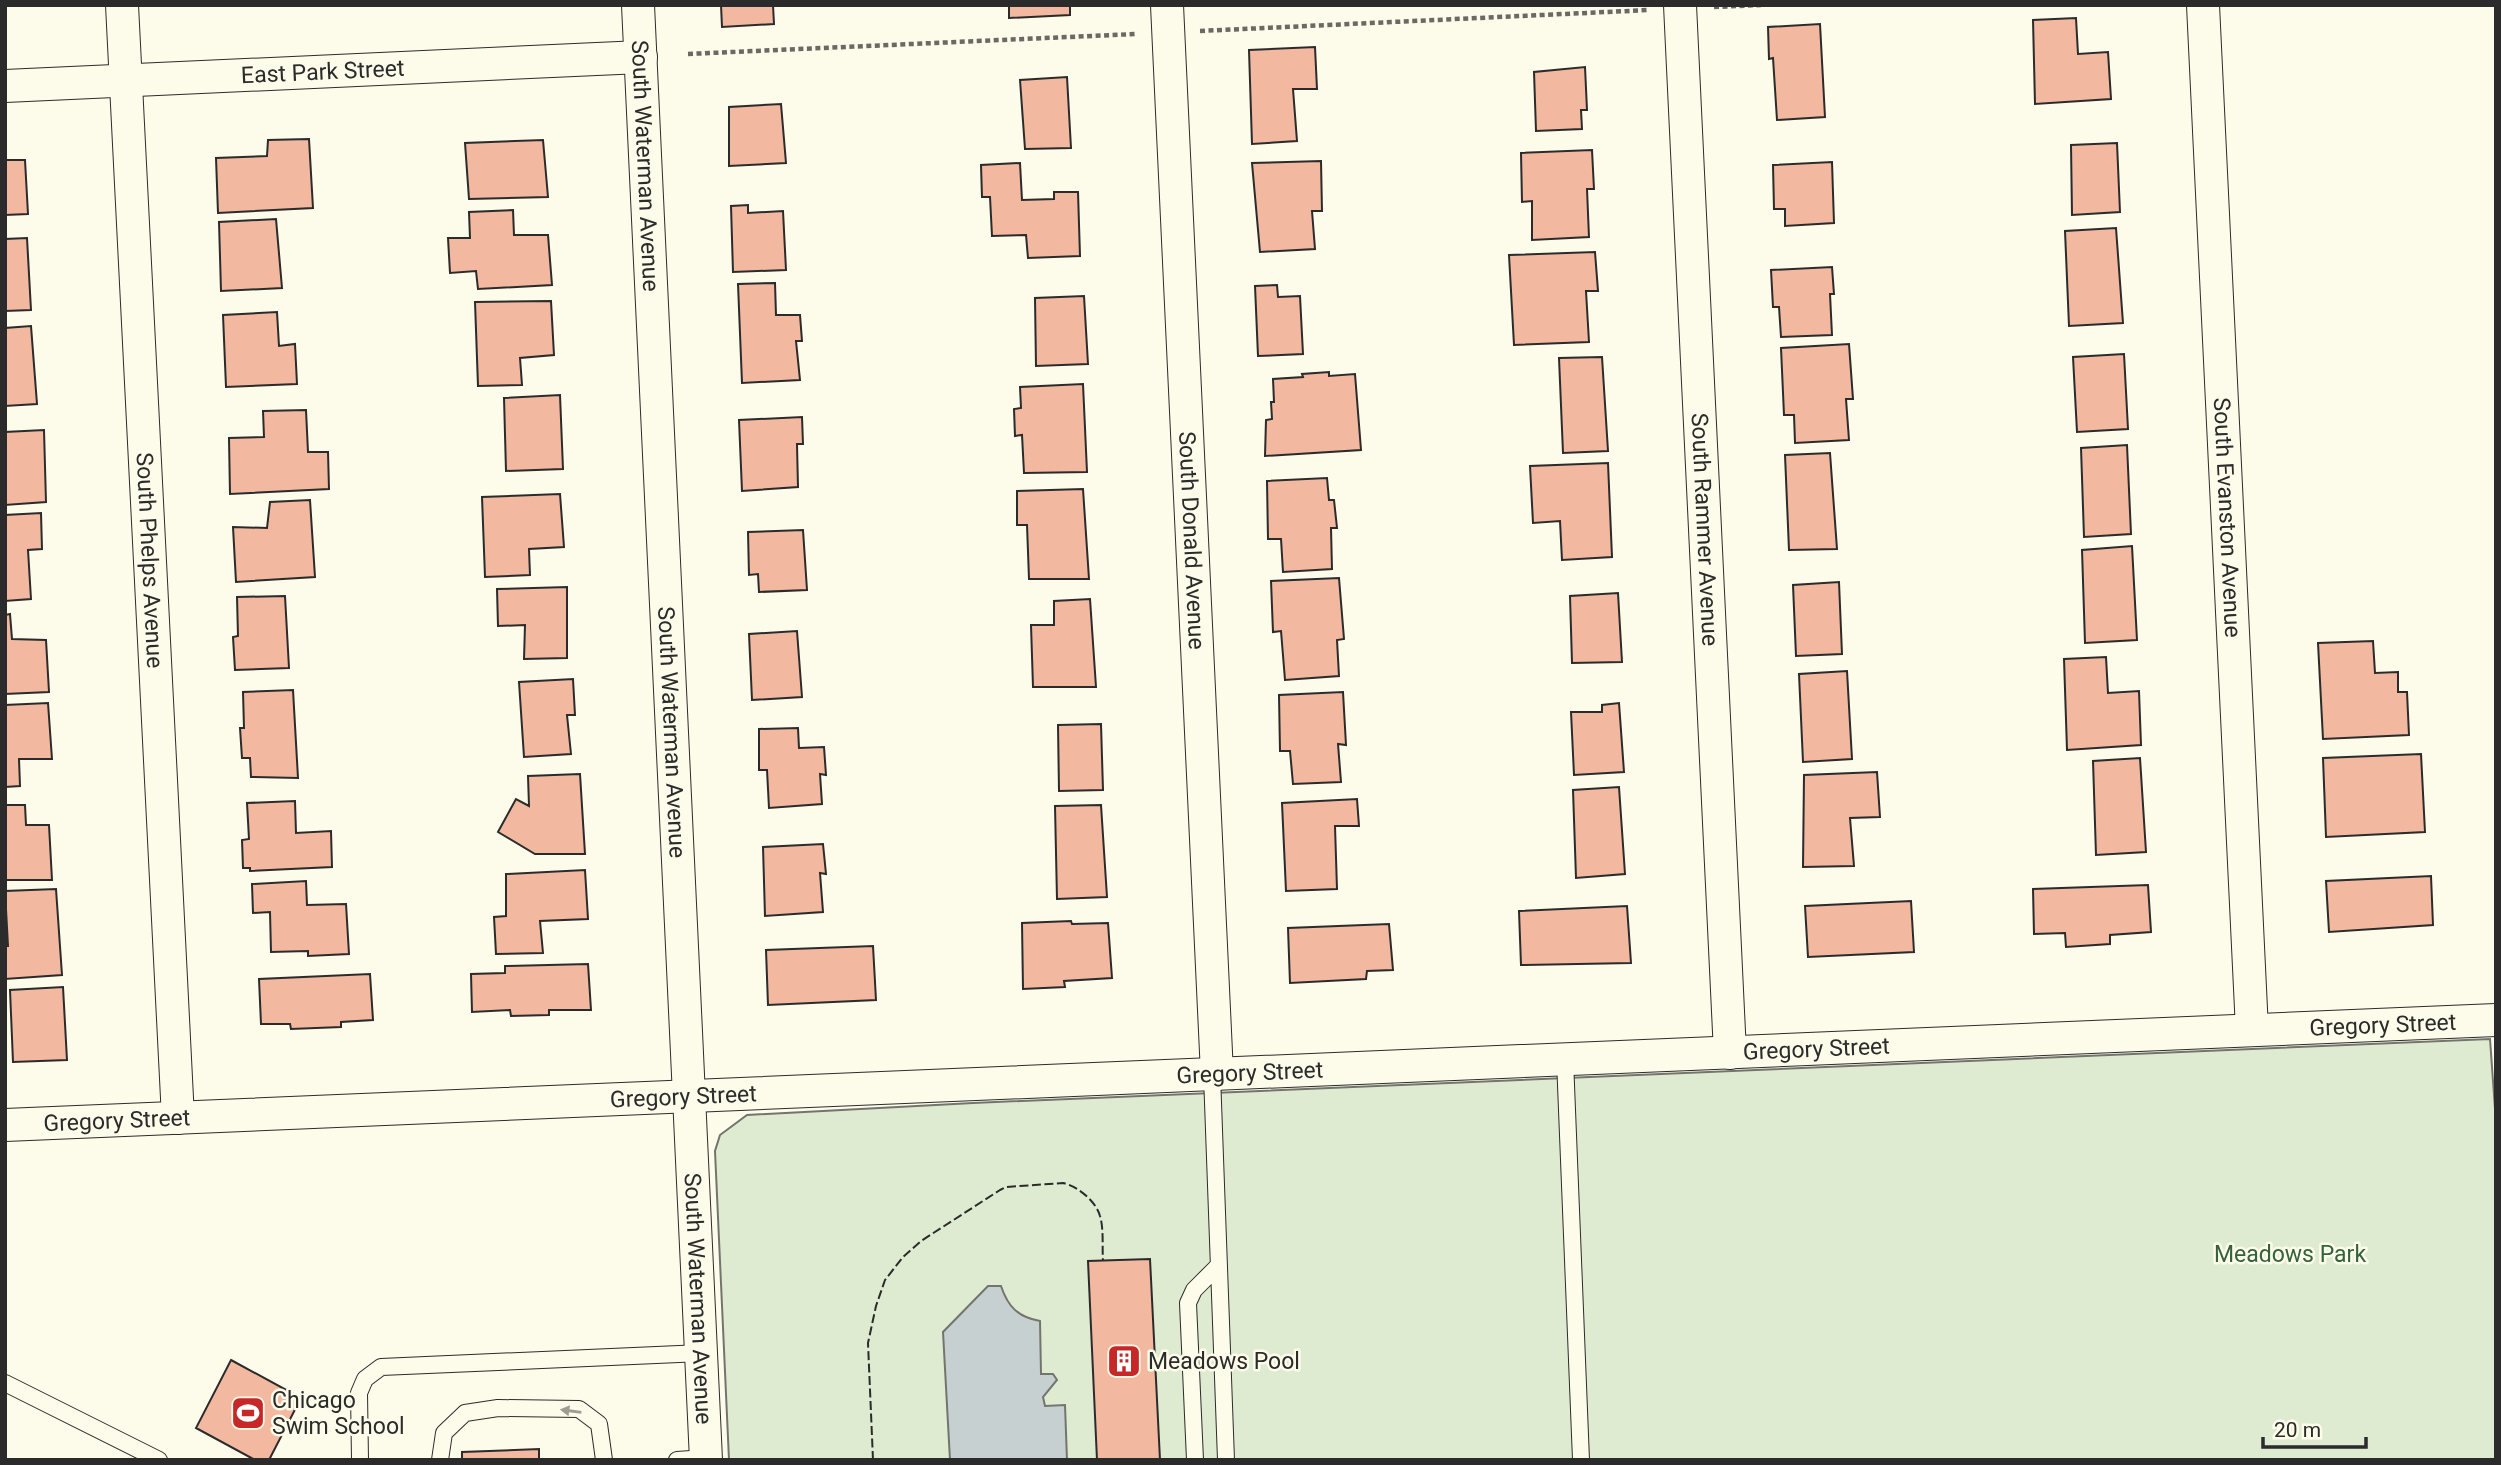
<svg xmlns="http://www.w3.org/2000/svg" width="2501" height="1465" viewBox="0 0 2501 1465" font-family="Roboto,sans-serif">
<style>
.green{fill:#deebd1;stroke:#74746e;stroke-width:2}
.water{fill:#c7d0d0;stroke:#74746e;stroke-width:2}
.building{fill:#f2b8a0;stroke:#2b2b2b;stroke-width:2}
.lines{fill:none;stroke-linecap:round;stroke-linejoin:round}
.service-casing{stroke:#2b2b2b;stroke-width:18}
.minor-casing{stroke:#2b2b2b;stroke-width:34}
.path{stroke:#6a6964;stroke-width:4.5;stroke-dasharray:5 3.5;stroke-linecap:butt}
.service{stroke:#fdfbea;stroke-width:16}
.minor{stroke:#fdfbea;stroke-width:32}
.fence{stroke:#2b2b2b;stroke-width:2;stroke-dasharray:9 3.5;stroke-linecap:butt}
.oneway{fill:#9e9d94}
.labels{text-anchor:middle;stroke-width:5;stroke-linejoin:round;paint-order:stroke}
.street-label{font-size:23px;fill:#2b2b2b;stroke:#fdfbea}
.park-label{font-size:23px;fill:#34623c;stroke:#fdfbea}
.poi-label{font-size:23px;fill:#2b2b2b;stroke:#fdfbea;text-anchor:start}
</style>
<rect width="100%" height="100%" fill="#fdfbea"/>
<!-- green -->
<path class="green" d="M2490 1039 2496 1123V1460H729L715 1151 720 1135 747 1115 973 1103Z"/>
<!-- water -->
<path class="water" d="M988 1286H1001C1008 1307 1018 1317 1040 1321L1041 1374H1053L1057 1380 1043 1397 1045 1406 1065 1405 1067 1460H950L943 1332Z"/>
<!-- building -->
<path class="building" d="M721 5H773L774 24 722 27Z
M1009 5H1070V15L1009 18Z
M2076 18 2078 54 2108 52 2111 99 2035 104 2033 20Z
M1820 24 1825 117 1777 120 1773 58 1769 59 1768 27Z
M1315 47 1317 89H1293L1297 141 1252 144 1249 50Z
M1585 67 1587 110H1581L1582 129 1536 131 1534 72Z
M1067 77 1071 148 1025 149 1020 80Z
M781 104 786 163 729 166V107Z
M309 139 313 208 218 213 216 158 267 156 268 140Z
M543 140 548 197 469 199 465 143Z
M2117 143 2120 212 2072 215 2071 145Z
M1592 150 1594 189H1587L1589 237 1532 240V201L1522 202 1521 153Z
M5 160H25L28 214 5 215Z
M1321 161 1322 211H1312L1315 249 1260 252 1252 163Z
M1832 162 1834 223 1785 226V209H1774L1773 165Z
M1020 163 1022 200 1054 199V192H1078L1080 256 1028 258 1026 235 992 236 990 197H982L981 165Z
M748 205V213L783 211 786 270 733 272 731 206Z
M513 210 514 235H548L552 285 478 289 476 271 450 273 448 238H470L469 212Z
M276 219 282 288 221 291 219 222Z
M2116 228 2123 323 2069 326 2065 231Z
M27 238 31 310 5 311V239Z
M1595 252 1598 291H1586L1589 342 1514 345 1509 255Z
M1832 267 1834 294H1830L1832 335 1781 337 1779 307H1773L1771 270Z
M775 283 776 315H800L802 341H796L800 380 742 383 738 284Z
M1277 285 1278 297 1300 296 1303 354 1258 356 1255 286Z
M1084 296 1088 364 1036 366 1035 298Z
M551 301 554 355 520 358 522 385 478 386 475 302Z
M277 312 279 346 295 344 297 384 226 387 223 315Z
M31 326 37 404 5 406V328Z
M1849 344 1853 399H1846L1849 440 1795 443 1794 415H1784L1781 348Z
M2124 354 2128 429 2077 432 2073 357Z
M1602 357 1608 451 1563 453 1559 358Z
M1329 372V376L1355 374 1361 450 1265 456 1266 420 1272 419 1271 402H1274L1273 379 1303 377 1302 374Z
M1083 384 1087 472 1024 473 1022 435 1015 436 1014 409 1021 408 1020 387Z
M560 395 563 469 506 471 504 398Z
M306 410 308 452H328L329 489 230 494 229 438 264 437 263 411Z
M802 417 803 444H797L798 487 742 491 739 420Z
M44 430 46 502 5 505V432Z
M2127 445 2131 534 2084 537 2081 448Z
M1830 453 1837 549 1789 550 1785 455Z
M1608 463 1612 557 1562 560 1560 521 1533 523 1530 466Z
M1327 478 1329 500H1334L1337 528H1331L1332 569 1283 572 1281 539H1268L1267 481Z
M1083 489 1089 579H1029L1027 525H1017V491Z
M560 494 564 547 529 549 530 575 485 577 482 497Z
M310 500 315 577 236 582 233 527 267 528 270 502Z
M41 513 42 549 28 550 31 599 5 601V515Z
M803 530 807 590 759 592 758 574 749 575 748 532Z
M2132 546 2137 640 2085 643 2082 550Z
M1339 578 1344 639 1337 640 1339 676 1285 680 1281 631 1273 632 1271 581Z
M1839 582 1842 654 1796 656 1793 585Z
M567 587V658L524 659 525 625 498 626 497 589Z
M1618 593 1622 662 1572 663 1570 596Z
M285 596 289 668 235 670 233 637 238 636 237 597Z
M1090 599 1096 687H1033L1031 625H1054V601Z
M10 614 12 639 46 640 49 692 5 694V615Z
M797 631 802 697 752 700 749 634Z
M2373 641 2375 673 2398 672V692H2407L2409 735 2323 739 2318 643Z
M2106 657 2108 693 2139 691 2141 745 2067 750 2064 659Z
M1847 671 1852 759 1803 762 1799 674Z
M573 679 575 715H567L571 754 524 757 519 682Z
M293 690 298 778 251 777 250 758H242L240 728H244L243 692Z
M1343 692 1346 745 1338 744 1341 782 1293 784 1290 751H1280L1279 695Z
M48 703 52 759H19L20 786 5 787V705Z
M1619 703 1624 772 1574 775 1571 712H1602V705Z
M1101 724 1103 790 1059 791 1058 725Z
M798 728 799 748 824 747 826 775 820 774 822 804 769 808 767 770H759V729Z
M2421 754 2425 832 2326 837 2323 758Z
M2140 758 2146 852 2096 855 2093 761Z
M1877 772 1880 817 1850 818 1854 866 1803 867 1804 775Z
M580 774 585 854H535L498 832 516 799 529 806 528 776Z
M1619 787 1625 874 1576 878 1573 790Z
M1357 799 1359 826H1335L1337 889 1286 891 1282 803Z
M295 801 296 833 331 831 332 867 250 871V868H243L242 840 249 839 247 803Z
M5 805H25L26 825H49L52 880H5Z
M1101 805 1107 897 1057 899 1055 806Z
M823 844 826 874 820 873 823 912 765 916 763 847Z
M585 870 588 919 540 921 543 953 496 954 494 917 506 916V874Z
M2431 876 2433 925 2329 932 2326 881Z
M306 881 307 905 346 904 349 954 308 956V951L271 952 270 912 253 913 252 884Z
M2148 885 2151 932 2110 935V944L2066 947 2065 933 2034 934 2033 889Z
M56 889 62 975 5 979V946H8L5 891Z
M1911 901 1914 952 1808 957 1805 906Z
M1627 906 1631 963 1521 965 1519 911Z
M1071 921 1072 924 1108 923 1112 978 1064 981 1065 987 1023 989 1022 923Z
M1389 924 1393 970 1367 971 1366 979 1290 983 1288 928Z
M873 946 876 1000 768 1005 766 950Z
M588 964 591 1010H549V1015L511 1016 510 1010 472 1012 471 974 505 973V966Z
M370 974 373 1020 341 1022V1027L291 1029 290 1024H261L259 979Z
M63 987 67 1060 13 1062 10 990Z
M1150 1259 1160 1460H1097L1088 1261Z
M231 1360 301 1398 269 1460H255L196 1428Z
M539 1449V1460H462V1452Z"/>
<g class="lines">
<!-- service casing -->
<g class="service-casing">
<path id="service" d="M1565 1060 1581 1460
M1212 1075 1226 1460
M5 1383 159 1460
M360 1460 359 1393 365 1379 381 1367 702 1353
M440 1460 444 1433 465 1413 498 1408 579 1409 599 1424 604 1460
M677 1460 706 1458
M1195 1460 1188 1303 1194 1290 1219 1265"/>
</g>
<!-- minor casing -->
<g class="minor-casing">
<g id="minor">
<path id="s1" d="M122 5 178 1118"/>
<path id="s2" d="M638 5 706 1460"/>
<path id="s3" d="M1167 5 1217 1074"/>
<path id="s4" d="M1680 5 1730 1053"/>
<path id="s5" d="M2203 5 2252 1030"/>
<path id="s6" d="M5 86 641 57"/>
<path id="s7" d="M5 1125 2496 1020"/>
</g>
</g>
<!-- path -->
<path class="path" d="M1714 7 1761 5
M1200 31 1649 10
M688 54 1135 34"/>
<!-- service -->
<use href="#service" class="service"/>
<!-- minor -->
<use href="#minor" class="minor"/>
<!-- fence -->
<path class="fence" d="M873 1460 868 1343 876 1306 885 1280 903 1257 921 1241 1000 1190 1006 1187 1063 1183C1077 1186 1096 1201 1100 1216 1104 1229 1102 1247 1103 1261"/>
</g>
<!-- one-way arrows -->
<defs><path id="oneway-solid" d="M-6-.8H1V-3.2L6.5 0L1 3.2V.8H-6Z" transform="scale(1.75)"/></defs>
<use class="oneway" href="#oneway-solid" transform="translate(571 1411) rotate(-172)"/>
<!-- icons -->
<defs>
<g id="building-square" transform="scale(1.75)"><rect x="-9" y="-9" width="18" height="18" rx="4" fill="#c62828" stroke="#fdfbea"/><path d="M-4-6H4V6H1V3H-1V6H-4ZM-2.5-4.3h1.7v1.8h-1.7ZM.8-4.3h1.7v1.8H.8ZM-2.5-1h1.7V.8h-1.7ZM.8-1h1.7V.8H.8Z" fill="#fff"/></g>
<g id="stadium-square" transform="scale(1.75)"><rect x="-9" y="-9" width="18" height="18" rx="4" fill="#c62828" stroke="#fdfbea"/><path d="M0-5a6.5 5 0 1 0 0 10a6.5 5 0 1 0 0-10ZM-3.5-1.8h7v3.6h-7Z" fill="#fff"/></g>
</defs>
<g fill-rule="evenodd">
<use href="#building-square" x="1124" y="1361"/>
<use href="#stadium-square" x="248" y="1413"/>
</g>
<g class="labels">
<!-- street labels -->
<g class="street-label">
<text dy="8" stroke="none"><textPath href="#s6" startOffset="318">East Park Street</textPath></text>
<text dy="8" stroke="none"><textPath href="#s2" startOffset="161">South Waterman Avenue</textPath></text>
<text dy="8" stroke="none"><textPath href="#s5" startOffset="513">South Evanston Avenue</textPath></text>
<text dy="8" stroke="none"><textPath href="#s4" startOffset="525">South Rammer Avenue</textPath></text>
<text dy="8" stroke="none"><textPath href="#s3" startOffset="536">South Donald Avenue</textPath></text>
<text dy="8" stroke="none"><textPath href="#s1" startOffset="556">South Phelps Avenue</textPath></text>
<text dy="8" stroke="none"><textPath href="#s2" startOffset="728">South Waterman Avenue</textPath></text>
<text dy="8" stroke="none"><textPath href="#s7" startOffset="2380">Gregory Street</textPath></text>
<text dy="8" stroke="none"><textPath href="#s7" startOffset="1813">Gregory Street</textPath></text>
<text dy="8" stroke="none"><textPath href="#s7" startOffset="1246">Gregory Street</textPath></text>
<text dy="8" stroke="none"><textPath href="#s7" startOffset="679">Gregory Street</textPath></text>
<text dy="8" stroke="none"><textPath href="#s7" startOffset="112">Gregory Street</textPath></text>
<text dy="8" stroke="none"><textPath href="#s2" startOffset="1295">South Waterman Avenue</textPath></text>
</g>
<!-- park labels -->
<g class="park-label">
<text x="2290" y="1262">Meadows Park</text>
</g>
<!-- poi labels -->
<g class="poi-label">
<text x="1148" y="1369">Meadows Pool</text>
<text x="272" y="1408">Chicago<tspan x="272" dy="26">Swim School</tspan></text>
</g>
</g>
<!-- border -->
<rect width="2501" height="1465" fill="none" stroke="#2b2b2b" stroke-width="14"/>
<!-- scale -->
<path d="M2263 1437v10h103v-10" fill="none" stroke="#2b2b2b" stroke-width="3.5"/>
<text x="2274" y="1437" font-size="21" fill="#2b2b2b" stroke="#fdfbea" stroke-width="5" paint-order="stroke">20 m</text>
</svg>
